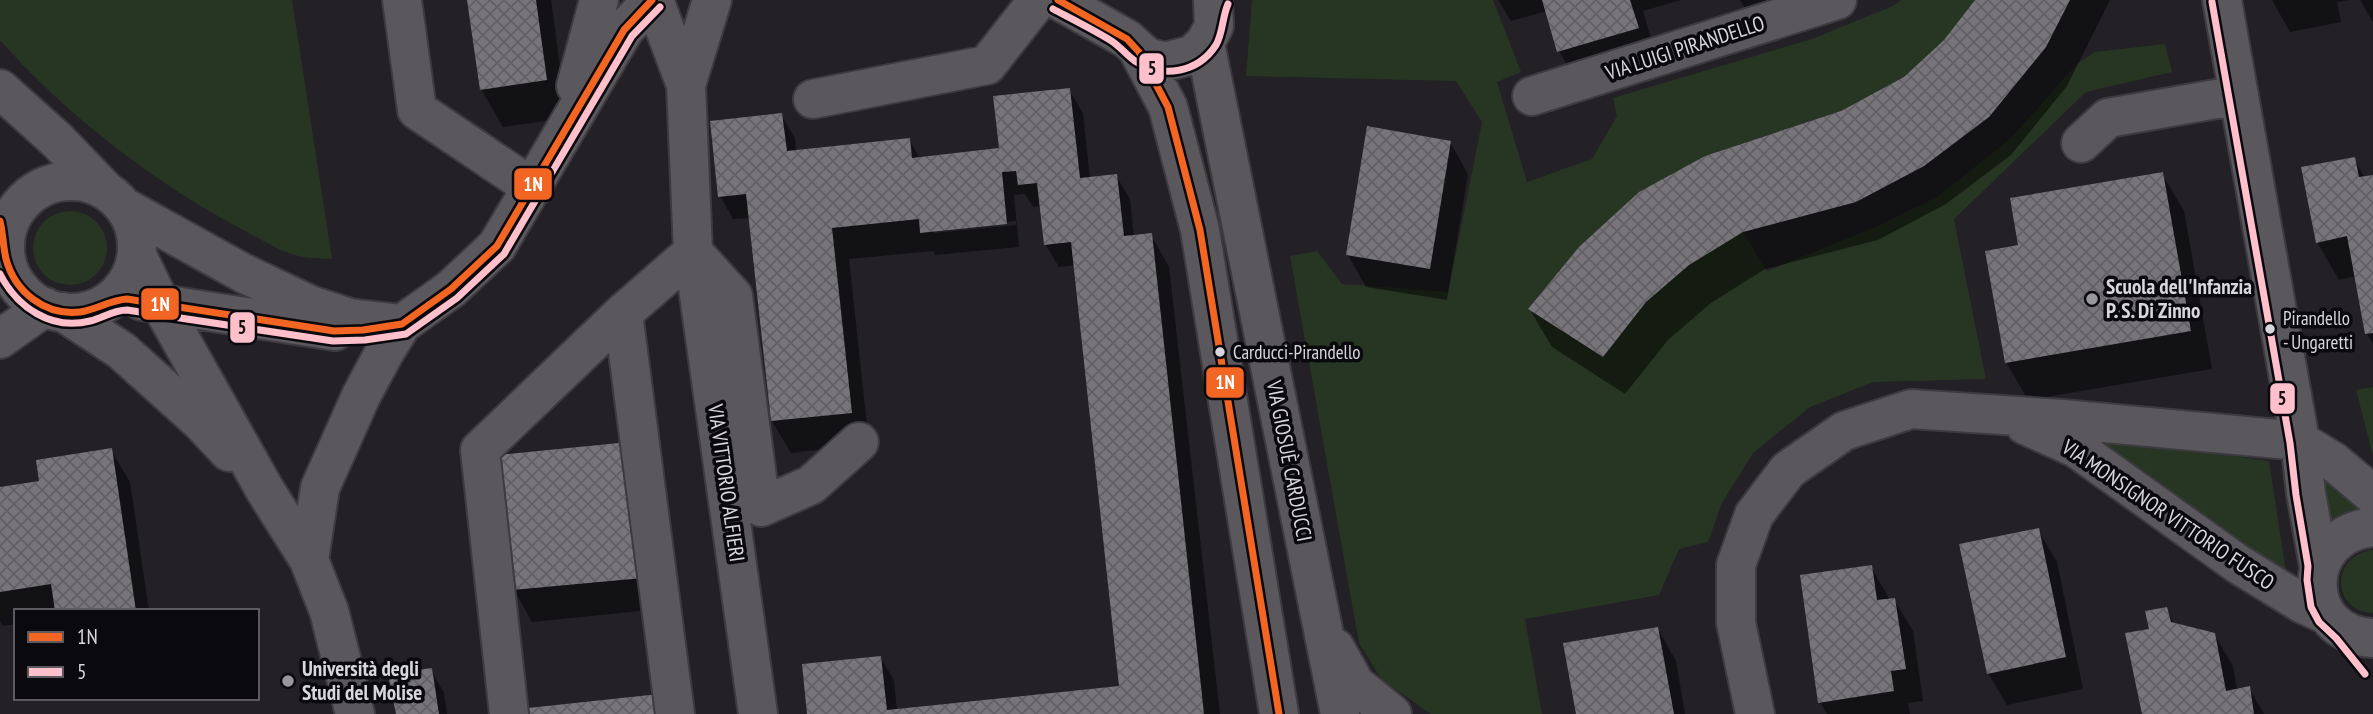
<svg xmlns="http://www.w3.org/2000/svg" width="2373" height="714" viewBox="0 0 2373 714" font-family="'PT Sans Narrow',sans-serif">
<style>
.green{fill:#273623}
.shadow{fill:#0007;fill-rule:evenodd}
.building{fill:url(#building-cross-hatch)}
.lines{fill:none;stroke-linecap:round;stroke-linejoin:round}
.minor-casing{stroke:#3d3b40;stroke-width:42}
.minor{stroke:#5a585d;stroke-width:38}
.bus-1-casing{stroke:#0a090d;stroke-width:12}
.bus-2-casing{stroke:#0a090d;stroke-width:12}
.bus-1{stroke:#f26522;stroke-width:7}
.bus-2{stroke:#ffc0cb;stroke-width:7}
.poi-dot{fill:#99979e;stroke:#0a090d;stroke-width:2.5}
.bus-dot{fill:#d9d7de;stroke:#0a090d;stroke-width:2.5}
.labels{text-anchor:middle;stroke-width:7;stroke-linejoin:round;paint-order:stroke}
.bus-label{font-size:19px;fill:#d9d7de;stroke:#0a090d;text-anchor:start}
.street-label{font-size:21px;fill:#d9d7de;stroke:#0a090d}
.poi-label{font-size:21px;font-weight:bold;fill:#d9d7de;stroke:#0a090d;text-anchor:start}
.line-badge{stroke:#0a090d;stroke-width:2.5}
.badge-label{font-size:19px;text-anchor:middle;font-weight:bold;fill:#fff}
.pale-badge-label{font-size:19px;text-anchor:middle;font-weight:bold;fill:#111}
</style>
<defs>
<pattern id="building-cross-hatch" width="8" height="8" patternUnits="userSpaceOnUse" patternTransform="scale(1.75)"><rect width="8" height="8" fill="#78757a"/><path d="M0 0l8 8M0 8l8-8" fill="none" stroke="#626064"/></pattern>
</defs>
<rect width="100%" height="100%" fill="#232026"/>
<!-- green -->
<path class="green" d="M0 0H292L332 259C320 258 306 259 295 255 278 250 262 240 247 232 160 187 64 114 0 40Z
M1252 0H1493L1521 72 1497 82 1527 182 1592 159 1617 116 1613 98 1812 39 1893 6 1901 0H1975L1944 40 1904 77 1841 111 1705 156 1639 192 1579 247 1528 309 1603 357 1646 302 1689 265 1743 232 1767 271 1878 226 1937 197 2010 139 2078 63 2095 52 2165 44 2172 72 2086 92 1954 219 1986 379 1873 382 1810 407 1753 453 1722 503 1708 542 1679 549 1659 595 1525 619 1542 714H1431L1382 680 1359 643 1290 256 1317 251 1342 284 1448 292 1482 122 1456 81 1246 76Z
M33 248a37 37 0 1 1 74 0a37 37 0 1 1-74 0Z
M2373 387V456L2356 390Z
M2104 438 2269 461 2286 572 2272 570 2147 473 2100 444Z
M2317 469 2372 515 2328 532Z
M2373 550V613C2330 611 2331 554 2373 550Z"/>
<!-- shadow -->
<path class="shadow" d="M469 0H551L567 118 503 127 481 89Z
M1498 0H1681L1643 11 1659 66 1581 89 1559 51 1547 11 1511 21Z
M1740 0H1845L1761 35Z
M1977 0H2110L2067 86 2011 155 1946 204 1878 240 1765 269 1711 303 1668 340 1625 394 1552 347 1530 310 1842 113 1905 78 1945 41Z
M2272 0H2349L2337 2 2341 22 2290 32Z
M2360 0H2373V22Z
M1069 90 1083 113 1090 179 1116 176 1130 199 1134 237 1151 235 1169 267 1220 714H809L880 657 894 680 897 711 1122 694 1076 265 1059 267 1045 244 1041 206 1033 207 1025 194 1014 195 1019 247 935 255 933 251 849 259 869 444 791 453 772 421 750 218 733 219 720 196 781 115 795 138 796 152 909 139 920 159 1001 150ZM1016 221V225L934 233V229Z
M1450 142 1468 174 1447 300 1366 287 1348 255Z
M2354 159 2365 178 2373 176V344L2367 334 2356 276 2339 280 2317 242Z
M2162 174 2184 211 2212 369 2028 400 2006 362 2020 247Z
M628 444 660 609 532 622 514 590Z
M111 450 130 482 149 611H16V624L3 626 0 621V489L41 482Z
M2038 530 2057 562 2083 689 2007 705 1988 673Z
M1871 567 1890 600H1894L1913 631 1923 701 1908 703 1910 714H1827L1820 702Z
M2166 609 2175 625 2214 634 2233 666 2237 690 2249 688 2264 714H2144L2151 630Z
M1658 629 1676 661 1685 714H1577Z
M431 670 444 693 447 714H398Z"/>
<!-- building -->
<path class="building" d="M467 0H536L547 80 480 90Z
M1542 0H1630L1639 28 1557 52Z
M1975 0H2070L2046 47 1989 117 1924 166 1856 202 1743 232 1689 265 1646 302 1603 357 1528 309 1579 247 1639 192 1705 156 1841 111 1904 77 1944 40Z
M1070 88 1080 178 1117 174 1124 236 1152 233 1204 714H807L802 664 881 656 887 710 1119 686 1071 242 1044 245 1037 183 1018 185 1016 171 1002 172 1007 224 920 233 919 219 832 228 852 413 771 421 746 194 718 197 710 121 782 113 787 151 910 138 912 158 999 148 993 96Z
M1367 126 1451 141 1430 269 1346 255Z
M2355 157 2359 177 2373 175V333L2365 334 2347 236 2316 243 2301 167Z
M2163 172 2191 331 2005 363 1985 251 2018 245 2010 198Z
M629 442 643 578 512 590 498 455Z
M112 448 136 611H55L51 584 0 592V487L39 481 36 460Z
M2039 528 2066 657 1987 674 1959 544Z
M1872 565 1877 600 1895 598 1906 669 1891 671 1894 691 1818 703 1800 575Z
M2167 607 2171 622 2215 633 2226 691 2250 686 2254 714H2142L2125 633 2149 629 2145 611Z
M1658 627 1674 714H1576L1563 643Z
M432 668 439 714H396L388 674Z
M659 694 661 714H528V708Z"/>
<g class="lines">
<!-- minor casing -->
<g class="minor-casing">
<path id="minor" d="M402 0 417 110 533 188
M654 0 686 85 693 252 758 714
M1058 0 1127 39 1147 57 1165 62 1192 55 1205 43 1214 26 1213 0
M2222 0 2300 441 2306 493 2319 566
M1205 43 1340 714
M1139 52 1168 107 1200 230 1279 714
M686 85 712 0
M576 86 599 0
M0 89 58 141 105 190
M1532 96 1837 0
M813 99 987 65 1038 0
M2081 143 2108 118 2239 95
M5 247a66 66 0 1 1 132 0a66 66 0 1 1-132 0Z
M124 207 243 273 310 305 350 318 402 324
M693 252 733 296 761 507 811 485 859 442
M137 255 160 303 265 490 309 560 329 611 355 714
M142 301 335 331
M63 312 122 351 200 421 229 452
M0 339 45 307
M2025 425 2076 448 2238 564 2303 604 2327 615
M2373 527C2298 535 2300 635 2373 638
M309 560 320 488 361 396 384 353 402 324 451 289 497 246 624 30 652 0
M1335 648 1355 684 1392 714
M509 714 480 450 623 313
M675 714 623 313 693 252
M1755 714 1736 623V565L1754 515 1788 470 1844 431 1911 409 2062 419 2300 441 2334 462 2373 495"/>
</g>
<!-- minor -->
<use href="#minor" class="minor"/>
<!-- bus-1 casing -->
<g class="bus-1-casing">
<path id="bus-1" d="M1058 0 1127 39 1139 52 1168 107 1200 230 1279 714
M0 221C3 233 3 246 6 259 15 292 45 316 80 312 96 310 110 300 127 299L334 331 363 330 402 324 451 289 497 246 624 30 652 0"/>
</g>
<!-- bus-2 casing -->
<g class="bus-2-casing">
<path id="bus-2" d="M2212 2 2290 443 2296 495 2308 566 2307 580 2311 607 2319 622 2336 638 2365 674
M1053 9C1072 19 1092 29 1110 40 1120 46 1126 55 1135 61 1162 79 1198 73 1216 45 1223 33 1222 18 1228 4
M0 274C17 307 51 331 90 321 103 318 113 310 127 310L333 341 365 340 406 334 457 298 504 254 632 36 660 7"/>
</g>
<!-- bus-1 -->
<use href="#bus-1" class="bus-1"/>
<!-- bus-2 -->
<use href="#bus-2" class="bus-2"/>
</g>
<!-- markers -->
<g class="poi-dot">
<circle cx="2092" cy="299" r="7"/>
<circle cx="288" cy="681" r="7"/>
</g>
<g class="bus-dot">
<circle cx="2270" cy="329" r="6"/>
<circle cx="1220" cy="352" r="6"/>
</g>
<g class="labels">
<!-- bus labels -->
<g class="bus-label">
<text x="2283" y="325">Pirandello<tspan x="2283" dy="24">- Ungaretti</tspan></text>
<text x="1233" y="359">Carducci-Pirandello</text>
</g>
<!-- street labels -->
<g class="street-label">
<text transform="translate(1685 48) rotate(-18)" y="7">VIA LUIGI PIRANDELLO</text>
<text transform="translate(1289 461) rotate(79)" y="7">VIA GIOSUÈ CARDUCCI</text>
<text transform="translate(726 483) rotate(82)" y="7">VIA VITTORIO ALFIERI</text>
<text transform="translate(2168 515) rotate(34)" y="7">VIA MONSIGNOR VITTORIO FUSCO</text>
</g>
<!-- poi labels -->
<g class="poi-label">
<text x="2106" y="294">Scuola dell'Infanzia<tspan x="2106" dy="24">P. S. Di Zinno</tspan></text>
<text x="302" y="676">Università degli<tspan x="302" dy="24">Studi del Molise</tspan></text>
</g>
</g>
<g class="line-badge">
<rect x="1138" y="52" width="27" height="33" rx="7" fill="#ffc0cb"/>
<rect x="513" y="167" width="40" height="34" rx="7" fill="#f26522"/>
<rect x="140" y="287" width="40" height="34" rx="7" fill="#f26522"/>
<rect x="229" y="311" width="27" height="33" rx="7" fill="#ffc0cb"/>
<rect x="1205" y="366" width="40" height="33" rx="7" fill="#f26522"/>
<rect x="2269" y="382" width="27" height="33" rx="7" fill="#ffc0cb"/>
</g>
<g class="badge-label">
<text x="533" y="191">1N</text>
<text x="160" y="311">1N</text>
<text x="1225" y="389">1N</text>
</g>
<g class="pale-badge-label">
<text x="1152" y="75">5</text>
<text x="242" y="334">5</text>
<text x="2282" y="405">5</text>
</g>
<!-- legend -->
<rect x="14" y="609" width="245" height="91" fill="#0a090d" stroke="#5d5b61" stroke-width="2"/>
<rect x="28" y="632" width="35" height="10" fill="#f26522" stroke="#5d5b61" stroke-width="2"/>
<text x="77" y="644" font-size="21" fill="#d9d7de">1N</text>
<rect x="28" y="667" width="35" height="10" fill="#ffc0cb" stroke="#5d5b61" stroke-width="2"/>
<text x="77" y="679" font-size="21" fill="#d9d7de">5</text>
</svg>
